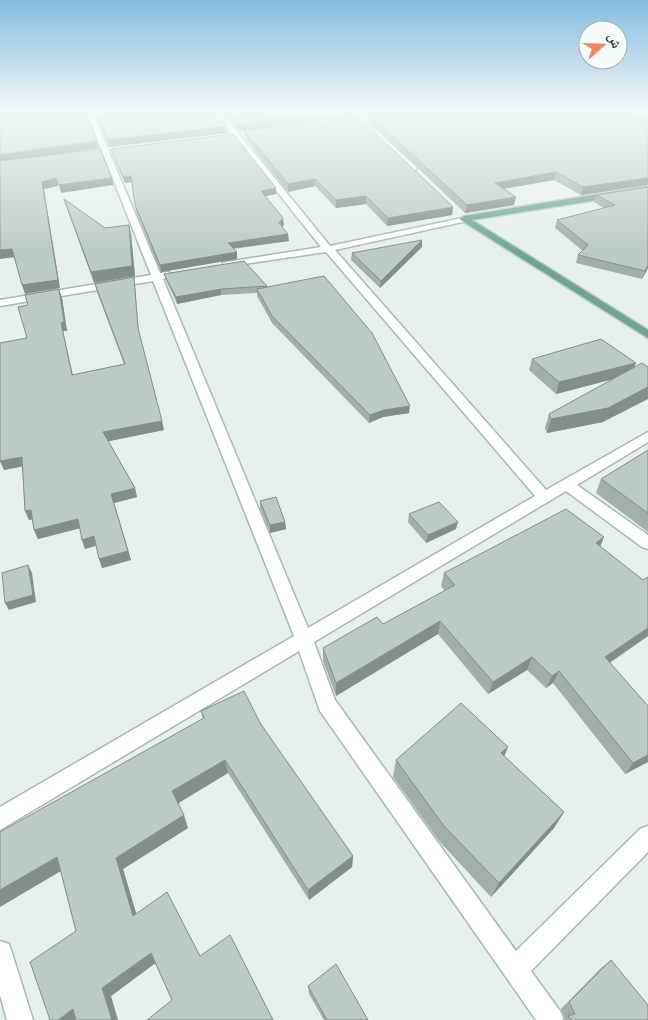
<svg xmlns="http://www.w3.org/2000/svg" width="648" height="1020" viewBox="0 0 648 1020" font-family="Overpass,'Noto Naskh Arabic',sans-serif">
<style>
.lines{fill:none;stroke-linecap:round;stroke-linejoin:round}
.minor-casing{stroke:#a8b8b2;stroke-width:3}
.major-casing{stroke:#c2cac8;stroke-width:3}
.minor{fill:#fff;fill-rule:evenodd}
.major{fill:#6aa596;fill-rule:evenodd}
.wall{fill:#a1aea9}
.shaded-wall{fill:#838d89}
.building{fill:#bbcac4;stroke:#838d89}
</style>
<rect width="100%" height="100%" fill="#e6efeb"/>
<g class="lines">
<!-- minor casing -->
<g class="minor-casing">
<path id="minor" d="M86 111H92L160 273 168 272 173 275 163 279 308 628 535 496 326 252 223 267V263L227 262 321 247 213 111H220L330 246 467 217V221L335 250 546 490 648 432V442L577 485 648 535V549L642 547 566 491 314 642 335 700 516 951 640 829 648 826V852L531 971 560 1011 564 1020H536L320 711 299 651 0 830V807L294 636 153 281 0 306V300L151 275Z
M413 111H434L366 121 416 167 417 169 413 171 359 122 341 124 337 122 355 118 354 116 357 114 362 117Z
M0 941 9 944 12 953 33 1020H7L0 995Z"/>
</g>
<!-- major casing -->
<g class="major-casing">
<path id="major" d="M648 186V192L472 220 648 330V338L459 219 464 216Z"/>
</g>
<!-- minor -->
<use href="#minor" class="minor"/>
<!-- major -->
<use href="#major" class="major"/>
</g>
<!-- wall -->
<path class="wall" d="M94 111H215L227 126V133L109 147Z
M223 111H396L363 115 356 112 352 116 239 131Z
M620 111H648V126Z
M370 116 648 126V185L581 195 554 180 504 189 514 205 465 213 370 122Z
M244 131 453 207 452 215 387 226 366 204 336 208 315 186 288 192 245 138Z
M111 149 276 194 265 196 284 225 282 227 289 241 233 249 237 252V259L161 272 136 211 132 182 125 183 113 155Z
M648 187V268L642 279 576 263 578 255 583 251 555 228 557 220 604 208 594 202 596 195Z
M64 199 105 228 131 234 135 276 94 283 67 209Z
M422 247 380 288 351 260 352 253Z
M164 274 267 286V287L409 413 383 417 369 423 272 323 257 296V293L221 295 177 304 166 280Z
M134 277 135 286 139 334 164 430 108 441 135 488 137 497 114 503 131 560 102 568 96 546 85 549 82 540 80 528 38 539 34 530 32 519 29 520 25 511 22 466 4 470 0 461 27 338 28 305 59 289 62 298 67 331H63L73 375 124 364 97 292 95 284Z
M532 359 636 363 603 422 547 433 545 428 549 414 614 379 556 394 529 370Z
M648 450V532L596 493 601 479Z
M260 501 285 522 286 529 270 533 260 508Z
M409 514 456 529 426 543 408 522Z
M604 537 600 547 643 580 648 577V636L610 663 648 706V762L625 774 553 683 546 688 527 670 488 694 438 634 336 696 323 661V648L383 624 445 591 441 586 444 573Z
M201 711 260 723 353 856 352 867 309 900 228 773 178 803 188 828 123 869 136 914 172 1000 155 963 111 996 76 931 203 719Z
M508 747 504 756 564 812 554 828 491 897 439 841 393 777 396 760Z
M611 960 648 1020H562L565 1018 561 1009 601 968Z
M308 986 368 1020H324L309 994Z"/>
<!-- shaded-wall -->
<path class="shaded-wall" d="M342 111H356V112L352 116 239 131 238 124Z
M363 111H396L363 115Z
M227 126V133L109 147 108 140Z
M97 141 98 148 0 163V155Z
M556 172 554 180 494 190 495 183Z
M131 176 132 182 125 183 123 177Z
M56 178 58 186 44 189 60 288 25 294 22 285 42 182Z
M112 178 113 185 61 193 59 185Z
M648 178V185L581 195 583 187Z
M315 179V186L288 192V184Z
M276 188V194L261 197V191Z
M366 196V204L336 208V200Z
M516 197 514 205 465 213 467 205Z
M453 207 452 215 387 226 388 218Z
M283 218 284 225 279 229V223Z
M129 225 131 234 135 276 94 283 91 272Z
M288 234 289 241 228 249V243Z
M422 240V247L380 288 381 281Z
M12 249 15 257 0 259V250Z
M237 252V259L161 272 160 265Z
M648 265V268L642 279 645 271Z
M59 289 62 298 67 331H63L75 384 61 323Z
M221 289V295L177 304 176 297Z
M636 363 632 374 556 394 559 382Z
M648 387V399L603 422 547 433 551 419Z
M410 406 409 413 383 417 369 423 370 415 384 410Z
M162 421 164 430 105 442 103 432Z
M22 457 25 466 4 470 0 461Z
M135 488 137 497 114 503 131 560 102 568 99 559 111 494Z
M31 510 34 519 29 520 25 511Z
M78 519 81 528 38 539 34 530Z
M285 522 286 529 270 533V525Z
M458 522 456 529 426 543 428 535Z
M94 536 97 545 85 549 82 540Z
M604 537 598 551 596 543Z
M28 565 32 573 36 602 9 610 5 603Z
M440 621 438 634 336 696V683Z
M648 628V636L598 670 605 657Z
M532 657 527 670 488 694 493 682Z
M559 671 553 683 546 688 552 676Z
M508 747 501 764V753Z
M648 755V762L625 774 633 763Z
M225 760 228 773 177 804 172 791Z
M564 812 554 828 491 897 499 883Z
M184 815 188 828 123 869 140 926 133 916 116 858Z
M353 856 352 867 309 900 308 890Z
M57 857 66 868 0 907V890Z
M151 953 157 962 111 996 118 1020H112L102 988Z
M73 1009 77 1020H58Z"/>
<!-- building -->
<path class="building" d="M0 111H85L97 141 0 155Z
M96 111H215L227 126 108 140Z
M227 111H342L238 124Z
M401 111H618L648 126V178L583 187 556 172 495 183 516 197 467 205 370 116Z
M635 111H648V118Z
M359 117 453 207 388 218 366 196 336 200 315 179 288 184 244 131Z
M233 134 276 188 261 191 283 218 279 223 288 234 228 243 237 252 160 265 135 205 131 176 123 177 111 149Z
M100 149 112 178 59 185 56 178 42 182 58 280 22 285 12 249 0 250V161Z
M648 187V265L645 271 578 255 588 245 557 220 615 205 596 195Z
M64 199 105 228 129 225 132 266 91 272Z
M422 240 381 281 352 253Z
M244 261 267 286 221 289 176 297 164 274Z
M324 276 372 333 410 406 384 410 370 415 272 316 257 289Z
M134 277 138 328 162 421 103 432 135 488 111 494 128 551 99 559 94 536 82 540 78 519 34 530 31 510 25 511 22 457 0 461V343L27 338 18 307 28 305 25 295 59 289 64 322 61 323 72 375 125 364 95 284Z
M601 339 636 363 559 382 532 359Z
M642 363 648 367V387L608 408 551 419 549 414Z
M648 450V513L601 479Z
M276 497 285 522 270 525 260 501Z
M439 502 458 522 428 535 409 514Z
M566 509 604 537 596 543 643 580 648 577V628L605 657 648 706V755L633 763 559 671 552 676 532 657 493 682 440 621 336 683 323 648 377 617 383 624 455 585 444 573Z
M28 565 33 595 5 603 2 573Z
M244 691 260 723 353 856 308 890 225 760 172 791 184 815 116 858 133 916 167 892 200 956 230 935 273 1020H147L172 1000 151 953 102 988 112 1020H76L73 1009 58 1020H50L30 962 76 931 57 857 0 890V832L204 718 201 711Z
M461 703 508 747 501 753 564 812 499 883 444 826 396 760Z
M611 960 648 1005V1020H572L568 1016 575 1014 569 1002Z
M336 964 368 1020H327L308 986Z"/>
<!-- sky -->
<linearGradient id="sky" x2="0" y2="1"><stop stop-color="#84bce0"/><stop offset="0.44" stop-color="#f4f8f6"/><stop offset="1" stop-color="#f4f8f6" stop-opacity="0"/></linearGradient>
<rect width="648" height="254" fill="url(#sky)"/>
<!-- north arrow -->
<g transform="translate(603 45) rotate(70)"><circle r="24" fill="#f7fbf9" stroke="#a3b1ad"/>
<path d="M0-4L9 19L0 12L-9 19Z" fill="#f4845f"/>
<text y="-8" font-size="14" font-weight="bold" text-anchor="middle" fill="#24423a">ش</text>
</g>
</svg>
